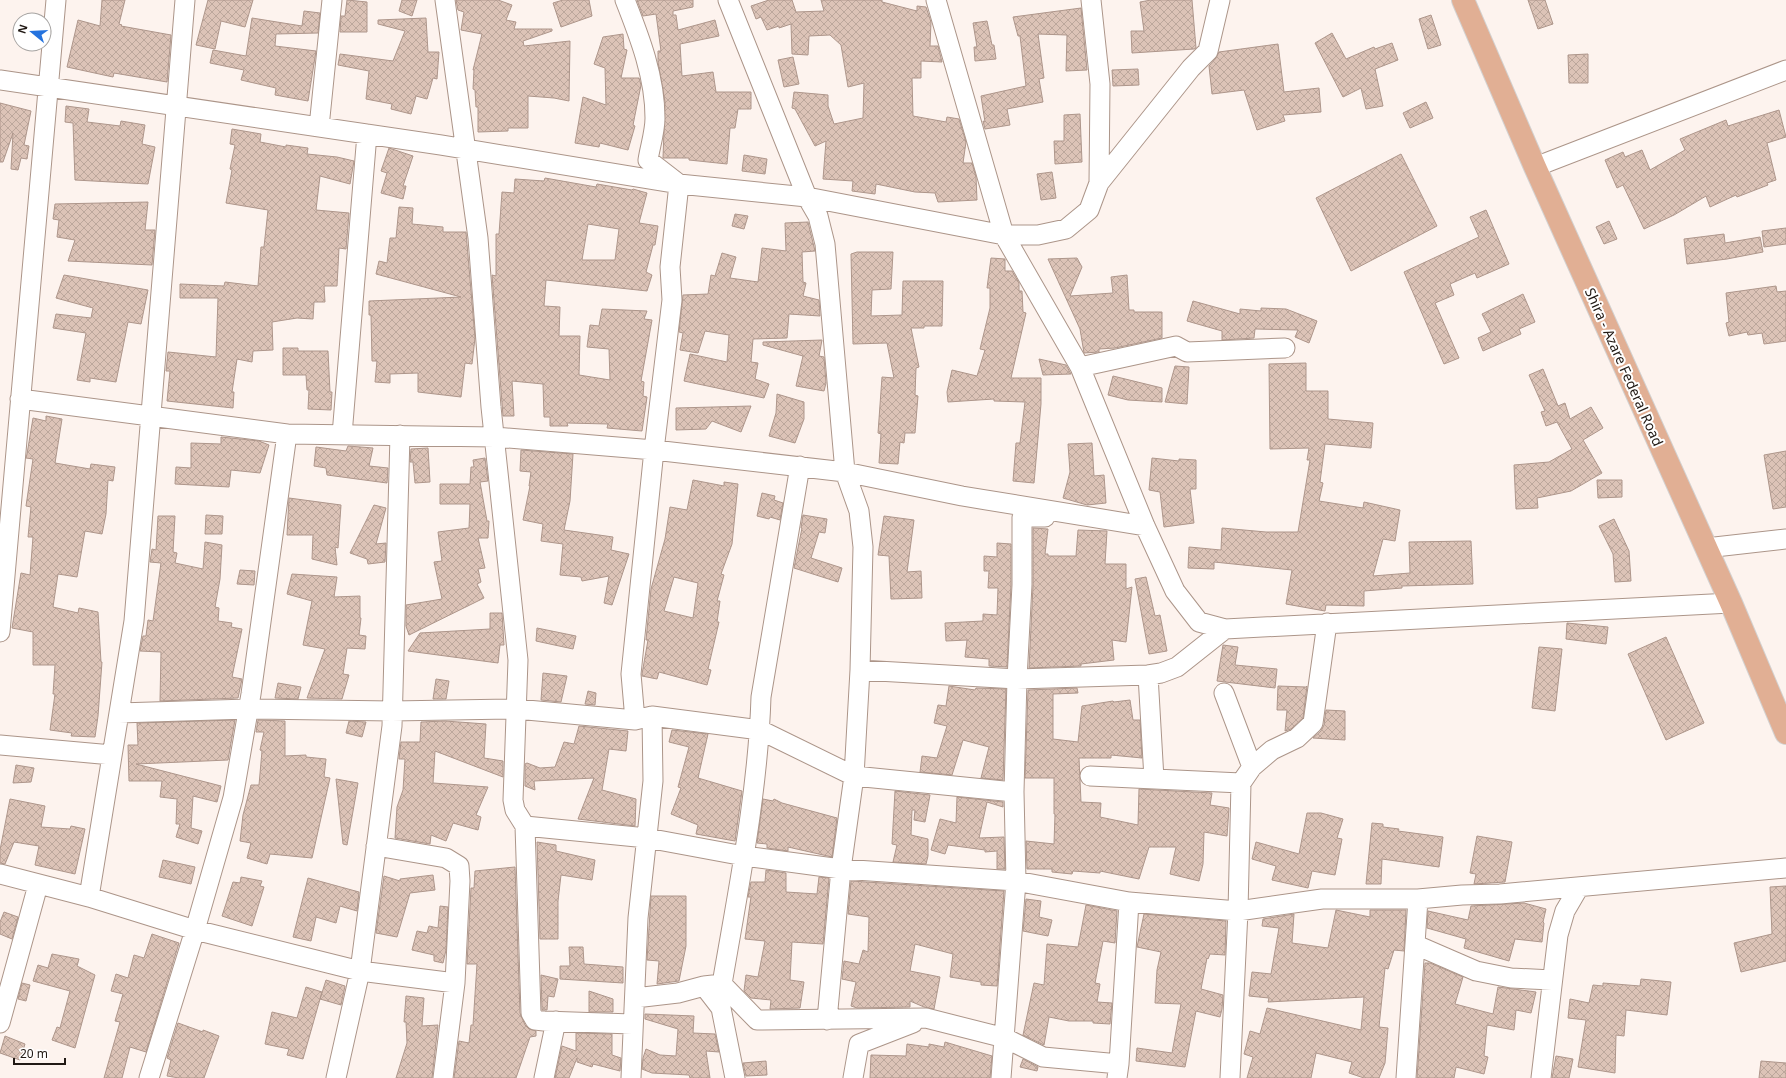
<svg xmlns="http://www.w3.org/2000/svg" width="1786" height="1078" viewBox="0 0 1786 1078" font-family="'Noto Sans',sans-serif">
<style>
.building{fill:url(#building-cross-hatch);stroke:#ae968b;fill-rule:evenodd}
.lines{fill:none;stroke-linecap:round;stroke-linejoin:round}
.minor-casing{stroke:#ac9589;stroke-width:21}
.primary-casing{stroke:#d3d1d0;stroke-width:24}
.minor{stroke:#fff;stroke-width:19}
.primary{stroke:#e1af94;stroke-width:22}
.labels{text-anchor:middle;stroke-width:4;stroke-linejoin:round;paint-order:stroke}
.street-label{font-size:14px;fill:#211914;stroke:#fff}
</style>
<defs>
<pattern id="building-cross-hatch" width="8" height="8" patternUnits="userSpaceOnUse"><rect width="8" height="8" fill="#dcc3b7"/><path d="M0 0l8 8M0 8l8-8" fill="none" stroke="#bca79c"/></pattern>
</defs>
<rect width="100%" height="100%" fill="#fdf3ee"/>
<!-- building -->
<path class="building" d="M102 0H125L119 24 122 25 121 26 171 35 167 82 114 73 113 77 67 67 78 20 100 26Z
M208 0H253L245 27 221 21 215 49 196 45Z
M347 0 367 2V32H340L341 16H345Z
M402 0H417L412 16 399 11Z
M456 0H498L512 5 506 20 516 22 514 29H552V31L523 41 524 46 570 41 569 101 554 98 528 96V128H508V131L478 132V107H476L475 90 473 89 474 70H473L482 34 461 30 464 12 458 10Z
M563 0H589L592 16 561 27 553 3Z
M637 0H693V7L673 11V15H676L678 30 715 20 719 36 680 44 682 76 713 72 716 92H751V109H738L735 128H730L727 164 689 160V158H663L665 102 658 62V51H661L656 14 643 16Z
M769 0H792L796 12 824 11 821 0H882V2L917 11V6L926 7 931 22 930 46H938L942 62 921 61V78H912L913 116 946 122 947 117 959 119 966 142 963 163H972L976 177 977 200 938 202 935 193 915 192 876 184 875 194 852 191 853 181 823 179 826 141 815 146 795 109 792 108 794 92 828 95V106L834 124 863 118 864 83 848 87 841 45 830 35 809 36 808 55 792 54 791 24 779 28V26L767 30 761 17 756 19 751 6Z
M1151 0H1192L1196 48 1194 49 1132 53 1131 31H1144L1140 2Z
M1528 0H1545L1553 24 1538 29Z
M1081 8 1087 70 1066 71 1067 35 1038 34 1044 78 1039 79 1043 102 1007 109 1010 125 985 129 983 121 985 122 981 96 1026 86 1020 36H1018L1013 17Z
M304 11 320 13 318 33 276 34 275 46 316 51 308 101 275 95 276 88 241 80 244 70 210 63 213 50 246 56 252 18 302 26Z
M1431 15 1441 45 1428 49 1419 19Z
M426 18 428 52H439L437 79 433 78 427 99 416 96 411 114 391 109 392 104 366 99 369 71 338 65 340 54 393 61 405 31 378 24V20Z
M987 21 992 45H994L996 59 975 61 974 47H977L973 23Z
M1332 33 1346 59 1374 47 1375 49 1392 43 1398 60 1375 69 1383 106 1366 109 1361 88 1343 97 1315 43Z
M623 34 624 49 627 50 621 78H639L641 85 633 125 635 126 628 150 600 143 599 147 575 143 583 97 606 105 605 68 594 64 603 37Z
M1278 44 1284 92 1319 88 1321 112 1283 115 1285 121 1257 130 1244 90 1212 94 1209 66 1216 58 1219 52Z
M1588 54V83H1569L1568 55Z
M793 57 799 84 784 87 778 60Z
M1138 69 1139 85 1113 86 1112 70Z
M1426 102 1433 118 1410 128 1403 113Z
M0 103 31 111 24 145 29 146 27 159 21 158 18 170 11 169 13 133 3 162H0Z
M66 106 89 109 87 122 120 126 121 121 145 125 142 144 155 147 148 184 75 180 73 123 65 122Z
M1779 110 1786 137 1767 143 1776 180 1767 183 1768 185 1737 197 1736 195 1710 207 1706 196 1674 215 1644 229 1623 185 1617 188 1605 160 1623 152 1625 157 1642 150 1650 170 1685 150 1680 139 1726 120 1728 126Z
M1080 114 1082 162 1055 164 1054 141H1064V115Z
M232 129 261 134 260 142 286 147V145L308 148 307 154 337 157 354 161 350 184 320 176 316 210 349 213 346 249 339 248 337 286H324L325 302H314L313 319 297 318 272 322 273 350 253 351 252 362 237 359 232 392H234L233 408 167 401 170 371H166L168 352 216 357 218 298H180V284L224 286 225 282 258 286 261 247H264L268 210 226 203 232 170 230 169 235 145 230 144Z
M389 148 413 156 403 186H406L403 199 381 193 387 173 381 171Z
M1401 154 1437 226 1351 271 1316 198Z
M744 155 767 159 765 174 742 171Z
M1052 172 1056 198 1041 200 1037 174Z
M545 178 596 187 597 184 632 190 633 189 647 193 639 223 658 226 655 245H653L646 272 652 275 647 291 546 280 544 306 560 307 559 336H580L579 375 610 380 609 349 587 347 590 325 599 326 602 309 647 311 644 319 652 320 641 381 644 382 643 396 647 397 642 431 607 428 608 424 567 423 568 426H550V417H544L543 384 512 381 514 416H503L492 275 496 276V234H499L502 192 514 193 515 179 544 181ZM588 224 619 229 615 260H582Z
M148 202 145 230H155L152 265 68 261 75 240 57 237 59 220 53 219 55 204Z
M399 207 413 208 412 224 443 227V232H466L475 338 472 364 465 363 461 397 418 392V373L390 374V383L375 382 377 361H372L371 315H369V301L461 297 376 274 379 261 387 263 390 238H396Z
M1486 210 1509 264 1477 278 1475 273 1450 284 1454 295 1435 303 1459 358 1444 364 1404 272 1479 237 1470 217Z
M735 214 748 216 744 229 732 226Z
M1609 221 1617 239 1604 244 1596 227Z
M808 222 815 251 802 252 803 282 806 283 803 296 819 300 820 316 789 314 787 338 753 339 751 362 758 363 755 379 769 384 764 398 684 381 690 354 727 362 729 335 705 331 698 353 680 350 683 333 679 332 683 295 708 294 711 275 715 276 722 253 736 257 730 278 758 282 762 248 786 251 785 223Z
M1786 228V244L1764 247 1762 231Z
M1724 234 1725 243 1760 237 1763 252 1727 259 1687 264 1684 239Z
M857 252H893L891 289 872 290 871 316 902 315 903 281H943L942 326H924V328H911L919 367 916 368 915 395 918 396 915 433H905L904 443 900 442 898 464 879 463 881 434 878 433 882 377 894 378 887 343 853 344 851 254Z
M991 258 1005 259V271H1012L1019 283V291H1022L1023 312 1026 313 1011 378H1041V404L1034 483 1013 481 1016 443H1020L1025 402 994 401V399L948 402 947 392 952 370 977 376 985 350 980 349 990 308V288H987Z
M1077 258 1082 267 1070 296 1113 293 1111 277 1127 275 1129 310H1134V312H1162V338L1115 348 1099 349V352L1084 353 1080 329 1048 259Z
M64 275 148 290 141 324 128 322 116 382 90 378V382L77 380 86 333 53 328 56 314 91 318 93 308 56 298Z
M1776 286 1777 292 1786 291V341L1764 344 1762 333 1748 335 1747 332 1729 336 1726 323 1729 322 1726 293Z
M1523 294 1535 322 1519 329 1521 334 1483 351 1478 338 1491 332 1482 314Z
M1193 301 1240 314V309L1261 311V308L1286 309 1317 321 1309 343 1295 337 1298 330 1255 329 1254 338 1222 340V331L1187 321Z
M822 340 819 356 824 357 826 383 824 391 796 386 803 356 763 345V342Z
M283 348H298V351H328L330 392H332L331 410 308 409 309 390H307L306 375H283Z
M1039 359 1066 365 1071 374 1043 375Z
M1306 363V391H1328V419L1373 423 1371 448 1325 444 1320 482 1323 483 1319 501 1363 508 1364 502 1400 510 1395 541 1383 539 1373 576 1410 573 1409 542 1471 541 1473 584 1402 586V588L1364 591V606L1326 605 1325 611 1286 604 1292 570 1214 562V569L1188 568 1189 547 1221 550 1222 528 1266 532H1298L1310 460H1307L1309 448 1270 449 1269 364Z
M1175 366 1189 367 1187 404 1165 402Z
M1543 369 1558 406 1565 403 1570 419 1591 407 1603 428 1583 440 1602 473 1571 491 1537 498 1538 508 1516 509 1514 465 1549 462 1572 449 1557 422 1546 426 1541 412 1545 411 1529 375Z
M1113 376 1162 388V402L1128 400 1108 395Z
M777 394 804 402V419L795 443 769 436 776 413Z
M751 406 741 432 712 421 706 429 676 430V408Z
M46 416 62 419 55 463 90 469 91 464 115 467 113 481 108 480 106 514 102 534 85 531 77 577 58 574 53 607 78 613 79 608 98 612 101 662H102L98 716 95 737 71 736 72 733 50 730 55 694H53L55 665H33V632L12 628 21 573 30 575 33 537H28L31 507 26 506 33 459 26 458 27 454 33 418 46 421Z
M221 437 259 441 269 445 260 473 231 470 229 487 175 484 176 467 191 468V443L221 444Z
M1092 443 1094 476 1104 475 1106 503 1087 505 1063 498 1070 472 1068 444Z
M348 446 373 448 369 466 388 468 387 483 327 475 326 468 314 466 316 447 346 451Z
M428 448 430 482 415 483 413 462H410L411 449Z
M521 450 573 454 570 501 564 530 613 537 611 550 629 554 612 605 604 603 609 576 582 581 581 577 560 575 563 544 541 541 543 524 523 520 530 486H529L531 472 520 471Z
M1786 451V507L1773 509 1764 455Z
M485 458 488 481 480 482 487 521H489L488 538H478L485 568 478 569 481 582 477 584 484 598 409 635 406 626V605L442 599 434 562 442 561 438 532 469 528 470 504H440V484H470L471 467H474L473 460Z
M1152 458 1179 461V459L1196 460V489H1190L1194 523 1164 527 1160 492 1149 490Z
M693 480 724 486V482L738 484 732 544 721 574 724 575 717 601H720L717 622H719L708 669 711 670 707 685 659 672 657 679 642 676V674L648 640H646L651 589 665 539 670 507 687 510ZM674 577 698 583 693 618 664 611Z
M1597 480H1622V497L1598 498Z
M762 493 775 496 774 500 783 503 780 520 770 517 769 519 757 516Z
M289 498 341 505 338 548 335 547 337 565 312 559 313 535H287Z
M374 505 386 508 376 544 386 543 385 562 368 564 367 559 350 553Z
M206 515 223 516 222 534H205Z
M803 515 827 519 825 533 819 532 811 558 842 568 838 582 794 568 802 528H801Z
M158 516H175L173 552 177 553 175 563 203 569 205 542 222 545 220 579 215 607 219 608 218 621 232 623 231 627 242 629 232 677 242 679 238 698 160 701 161 652 140 651 143 636H146L148 620 153 621 161 563 150 562 152 549 156 550Z
M884 516 914 520 907 572 921 571 922 598 891 599 889 556 878 555Z
M1614 519 1629 551 1631 581 1615 582 1613 554 1599 526Z
M1033 528 1048 529 1045 554H1048V556H1076L1078 530 1107 531 1105 564H1126V589L1132 587 1126 642 1112 640 1114 660 1081 664V666L1029 668 1033 586Z
M997 543 1011 544V585L1007 667 989 666V659L965 657 967 640 946 641 945 623 983 621V614L997 615 998 588H988L989 571H984V556L997 557Z
M240 570 255 571 254 585 237 584Z
M292 574 337 577 334 597 360 596V618H361L359 635 366 636 365 649 347 648 343 674 349 675 342 699 307 698 325 649 303 645 312 601 287 594Z
M1146 577 1155 616 1160 615 1167 651 1149 654 1135 579Z
M490 613H502L504 645H500L498 663 408 651 420 633 490 629Z
M1567 623 1608 627 1606 644 1566 639Z
M537 628 576 636 573 649 536 641Z
M1666 637 1704 723 1666 740 1628 654Z
M1223 645 1238 647 1235 665 1277 669 1275 688 1217 681Z
M1539 647 1562 649 1555 711 1532 708Z
M543 673 567 676 561 702 541 700Z
M436 679 449 681 446 699H433Z
M278 683 301 687 298 699 275 698Z
M949 686 975 690 976 688 1006 689 1003 780 981 778 989 747 963 740 952 775 920 772 922 756 937 758 947 726 934 723 938 705 946 706Z
M1278 686 1306 687 1307 686 1303 718 1291 729 1285 731 1287 710H1277Z
M1077 688 1078 693 1053 694V739L1078 742 1082 706 1113 701 1114 702 1130 700 1133 720H1140L1142 758 1111 755V758H1079L1081 802 1101 803 1100 817 1138 825 1139 789 1212 793 1210 805 1229 808 1227 836 1204 832 1203 864 1199 881 1170 874 1176 847H1149L1139 879 1100 871V873L1073 871 1072 874 1052 872V869H1027L1026 841 1054 844 1055 814H1054V778H1025L1028 690Z
M588 691 596 693 595 705 585 704Z
M1326 710 1345 711V740L1313 738 1321 731 1324 725Z
M235 720 228 760 136 764 221 786 217 802 193 796 191 828 202 831 198 844 176 837 180 824H176L177 799 160 797 162 781H129L128 745H138L137 723Z
M258 720 285 721V756L306 755V757L326 759 324 777 330 778 312 858 270 854 267 864 247 858 251 843 240 841 243 815 251 785H259L262 751 260 750 264 732H256Z
M349 721 366 722 362 737 346 733Z
M445 721 486 724 484 758 503 761V777L435 751 433 783 488 787 476 815 481 817 478 830 453 823 446 841 431 835 430 844 395 838 397 807 403 790 405 759H399L401 742H420L421 722Z
M579 726 628 731 626 751 609 749 602 790 636 799 635 826 578 819 594 778 534 781 535 790 525 786V764L527 763 540 768 555 767 564 742 574 744Z
M672 730 708 734 698 778 742 791 735 841 696 834 698 825 671 814 681 788 678 787 689 747 669 742Z
M16 765 34 768 31 782 13 783Z
M336 779 358 783 347 845 343 844Z
M895 791 930 795 925 822 914 820 915 810H912L911 835 928 839V856L926 864 893 862 897 845 892 844Z
M957 797 1003 802V807L987 802 979 838 1004 837 1005 869H997V851L985 852V850L948 845 945 854 931 850 940 819 956 823Z
M10 799 45 806 41 827 70 829 71 826 85 829 75 874 35 865 39 846 14 842 5 864 0 863V850Z
M763 799 773 801 774 799 782 803 837 818 832 857 788 847V851L767 848V844L757 843Z
M1307 813H1321L1343 819 1337 838 1342 839 1335 875 1312 871 1308 888 1272 880 1276 866 1252 859 1256 842 1299 854Z
M1372 823 1383 824V827L1399 829 1398 831 1443 837 1439 867 1382 859 1381 884H1366Z
M1477 836 1512 842 1505 882 1474 884 1476 874 1470 873Z
M537 842 556 845V851L595 860 592 880 561 875 558 901V939H540Z
M163 860 195 867 191 884 159 877Z
M515 867 520 1013 525 1025 529 1029 536 1031V1036L530 1037 516 1078H454L459 1041 469 1043 471 1025H473L477 964H467L471 888H474L475 871Z
M766 870 786 873V892L817 894 819 877 829 878 823 944 792 942 790 980 804 982 800 1008 770 1009 771 1000 751 998 744 991 746 975 758 977 765 941 745 939 751 897H748L751 882H765Z
M433 875 435 890 410 893 397 937 376 933 384 876 400 881V879Z
M241 877 262 881 260 886 264 887 252 926 222 916 233 882 240 883Z
M308 878 359 892 357 911 340 906 336 923 316 917 311 941 293 937Z
M851 881 1004 891 997 986 981 985V982L950 977 953 954 915 944 910 971 940 977 934 1009 924 1007 910 1001V1007L857 1008 851 1006 856 982 842 979 844 961 859 964 863 950 868 952 869 917 848 914Z
M1786 886V961L1741 972 1734 943 1772 934 1770 887Z
M651 896H686V946L679 981 657 984 659 961 647 960Z
M1026 899 1041 901 1039 917 1052 920 1048 936 1023 931Z
M1524 903 1546 909 1543 922 1544 923 1542 942 1515 939 1509 961 1464 948 1466 939 1427 928 1428 911 1468 920 1471 906Z
M1086 905 1117 911 1115 943 1103 941 1095 983 1100 984 1097 1002 1112 1003 1110 1024 1093 1023V1021H1069L1049 1017 1044 1045 1023 1035 1034 983 1044 985 1047 944 1078 947Z
M440 906 448 907 446 950 443 963 434 961V955L412 950 417 931 427 933 429 926 438 928Z
M1336 910 1370 917V910H1406L1404 951 1394 950 1388 969 1385 968 1379 1027 1388 1028 1385 1063 1379 1078H1364L1349 1073 1352 1062 1316 1053 1311 1078H1247L1253 1057 1244 1054 1250 1031 1260 1034 1267 1008 1361 1030 1364 997 1268 1002 1269 998 1249 996 1252 972 1271 974 1279 928 1262 926 1263 919 1294 914 1292 943 1328 948Z
M4 912 18 917 12 939 0 934V922Z
M1144 914 1226 921 1225 955 1210 954 1208 959 1207 958 1201 989 1223 995 1222 1009 1220 1017 1196 1011 1185 1067 1136 1061 1137 1048 1172 1053 1181 1004 1155 1003 1157 970 1161 952 1137 947Z
M152 934 179 943 146 1052 130 1047 122 1078H104L120 1022 115 1021 123 994 111 991 116 974 128 978 134 955 144 958Z
M569 947H583L584 964 623 967V983L560 979V966H570Z
M52 954 79 959 77 966 95 975 75 1048 52 1040 57 1027 60 1028 70 991 33 981 38 965 48 968Z
M1425 963H1430L1463 977 1455 1004 1493 1014 1498 987 1536 992 1531 1013 1516 1010 1514 1030 1487 1025 1484 1056 1488 1057 1484 1074 1456 1067 1454 1078H1417Z
M541 975 558 979 554 997 548 996 547 1010H542Z
M1641 979 1671 982 1667 1015 1626 1010 1624 1036 1616 1035 1615 1073 1578 1067 1586 1020 1568 1018 1570 999 1589 1003 1593 985 1603 986V983L1640 986Z
M326 980 345 986 341 1005 320 999Z
M22 983 30 985 26 1001 18 999Z
M306 987 322 992 303 1059 287 1055 289 1049 265 1044 272 1012 297 1018Z
M589 991 613 999V1012H589Z
M406 996 424 998 422 1026 438 1025 432 1078H396L407 1043 406 1022H404Z
M645 1014 694 1016 693 1033 715 1034 719 1052 706 1051 710 1078H690L689 1075 652 1073 642 1069 643 1058 646 1049 660 1055 676 1056 678 1029 645 1019Z
M178 1023 203 1032V1030L219 1036 204 1078H179L167 1076 171 1060 167 1058Z
M576 1033 612 1034V1055L621 1058 620 1071 593 1064 592 1067 577 1062V1058L569 1078H555L562 1046 576 1051Z
M5 1036 25 1044 20 1060 0 1053Z
M945 1042 992 1056 990 1078H870L871 1055 906 1056 907 1044 929 1047V1044L944 1047Z
M1556 1056 1573 1059 1569 1078H1552Z
M1023 1059 1038 1067 1037 1071 1020 1067Z
M766 1061 767 1075 746 1076 743 1063Z
M1761 1061 1786 1063V1078H1759Z"/>
<g class="lines">
<!-- minor casing -->
<g class="minor-casing">
<path id="minor" d="M445 0 478 238 491 407 518 660 513 800 515 810 525 826 531 1013 535 1020 544 1021 632 1024
M625 0C640 38 655 77 655 118 655 132 650 147 648 160L679 184 670 267 672 300 654 450 631 674 635 720
M728 0 807 197 818 216 825 244 845 472 859 511 863 547 860 670 854 776 841 869 827 1020
M936 0 1004 235H1038L1066 229 1089 210 1099 183 1100 84 1091 0
M0 80 441 145 679 184 807 197 1004 235 1080 367 1145 526 1175 591 1199 622 1225 629 1731 603
M319 127 332 0
M1535 167 1786 70
M1099 183 1191 68 1208 51 1220 0
M1080 367 1176 346 1187 352 1285 348
M20 399 287 434 495 437 654 450 845 472 962 496 1145 526
M342 435 367 134
M1706 548 1786 539
M0 632 56 0
M860 670 1017 679 1148 675 1161 673 1177 667 1225 629
M1148 675 1154 779
M1224 693 1252 767
M119 713 248 709 392 711 516 709 635 720 652 716 760 730 854 776 1014 792
M0 745 112 755
M1090 776 1241 783
M525 826 647 838 744 856 841 869 1016 881 1129 902 1238 911 1322 899H1418L1462 895 1500 894 1786 868
M376 846 446 858 459 866 460 881 455 983 443 1078
M0 874 89 897 195 930 360 971 455 983
M89 897 134 621 185 0
M1416 945 1476 971 1511 978 1552 980
M722 984C738 890 758 793 761 697L800 466
M704 986 722 984 757 1020 926 1018 1005 1038 1043 1057 1119 1064 1117 1078
M635 998 678 993 704 986 721 1008 735 1078
M0 1023 38 885
M1119 1064 1129 902
M149 1078 195 930 233 798 251 694 287 434
M336 1078 360 971 392 726 400 435
M544 1078 556 1021
M631 1078 638 918 653 781 652 716
M853 1078 859 1044 913 1023
M1001 1078 1016 881 1014 792 1017 679 1022 585V517H1045
M1230 1078 1238 911 1241 783 1252 767 1272 750 1297 738 1313 723 1327 623
M1406 1078 1418 899
M1541 1078 1558 935 1565 911 1579 887"/>
</g>
<!-- primary casing -->
<g class="primary-casing">
<path id="primary" d="M1463 0 1535 167 1731 603 1786 733"/>
</g>
<!-- minor -->
<use href="#minor" class="minor"/>
<!-- primary -->
<use href="#primary" class="primary"/>
</g>
<g class="labels">
<!-- street labels -->
<g class="street-label">
<text transform="translate(1624 367) rotate(66)" y="5">Shira - Azare Federal Road</text>
</g>
</g>
<!-- north arrow -->
<g transform="translate(32 32) rotate(288)"><circle r="19" fill="#ffffff" stroke="#a6a3a1"/>
<path d="M0-3L7 15L0 10L-7 15Z" fill="#2573de"/>
<text y="-6" font-size="11" font-weight="bold" text-anchor="middle" fill="#211914">N</text>
</g>
<!-- scale -->
<path d="M14 1058v6h51v-6" fill="none" stroke="#211914" stroke-width="2"/>
<text x="20" y="1058" font-size="12" fill="#211914" stroke="#ffffff" stroke-width="3" paint-order="stroke">20 m</text>
</svg>
